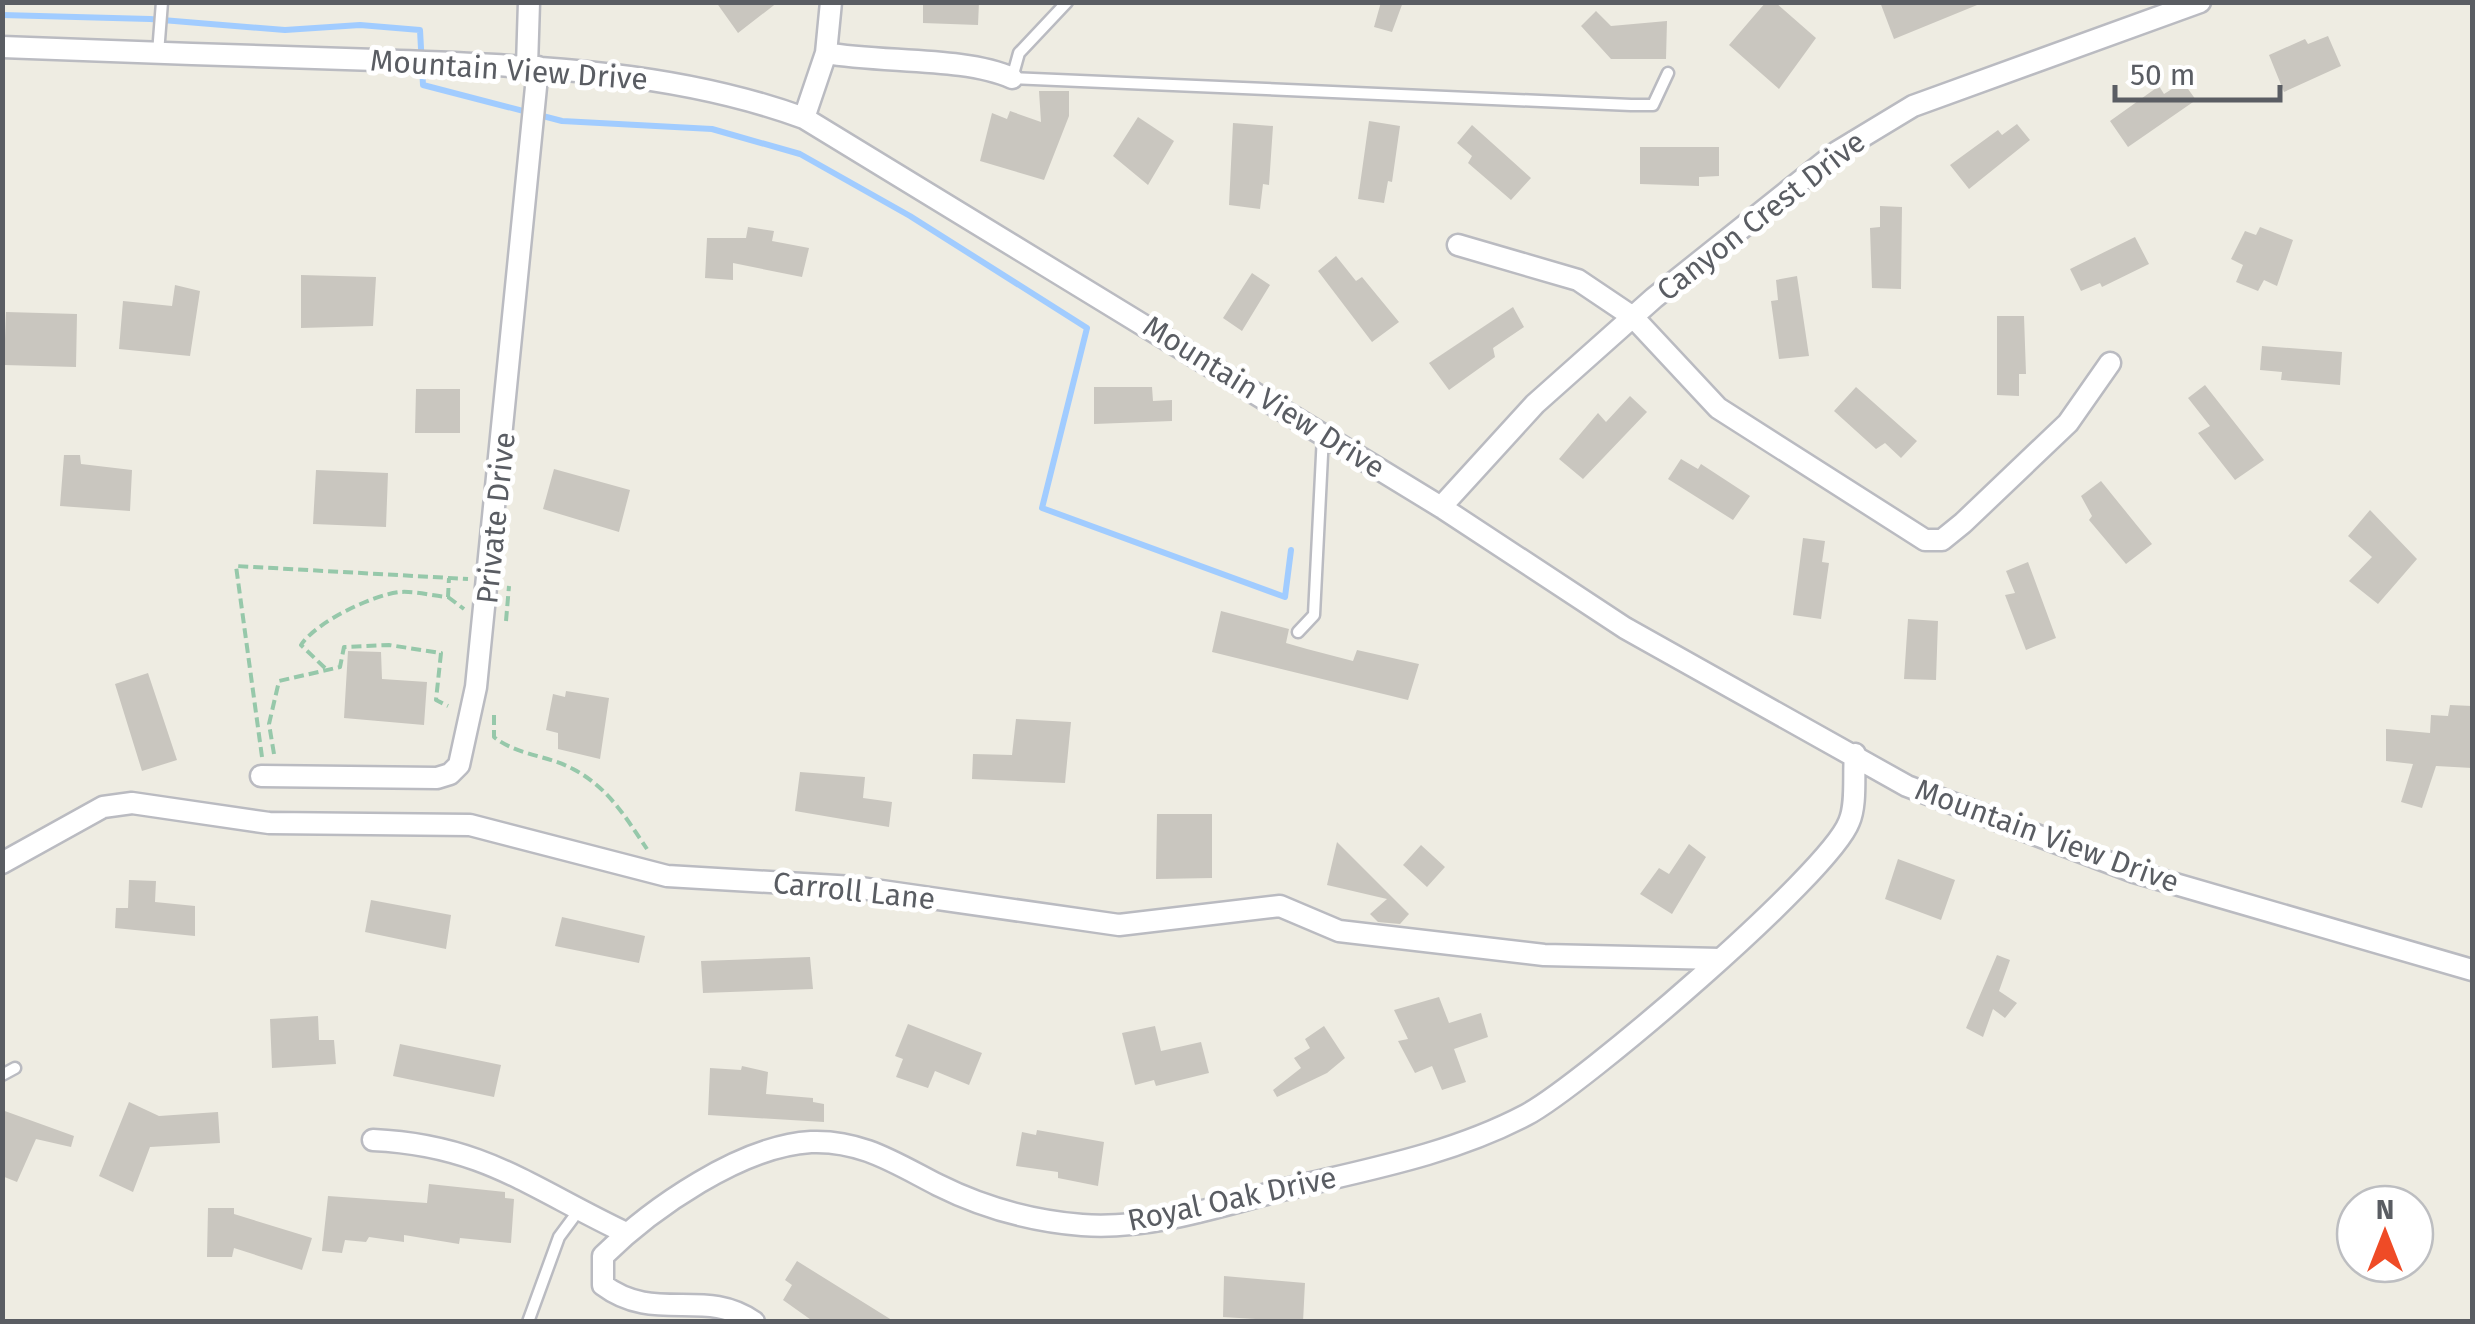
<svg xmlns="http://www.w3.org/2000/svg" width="2475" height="1324" viewBox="0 0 2475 1324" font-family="'Fira Sans',sans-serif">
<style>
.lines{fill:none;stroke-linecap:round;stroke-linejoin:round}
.stream{stroke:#a1ccff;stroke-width:6}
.building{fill:#c9c6bf}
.lane-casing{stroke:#babbc1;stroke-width:15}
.street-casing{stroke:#babbc1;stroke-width:25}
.path{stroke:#96c8aa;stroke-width:4;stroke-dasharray:10 5;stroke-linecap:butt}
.lane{stroke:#fff;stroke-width:10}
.street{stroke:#fff;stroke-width:20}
.labels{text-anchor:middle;stroke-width:10;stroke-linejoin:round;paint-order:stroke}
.street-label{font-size:30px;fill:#5a5d63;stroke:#fff}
</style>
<rect width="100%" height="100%" fill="#eeece2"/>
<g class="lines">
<!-- stream -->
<path class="stream" d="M2 15 150 19 285 30 360 25 420 30 423 85 562 121 712 129 800 154 910 216 1087 328 1042 508 1285 597 1291 550"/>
</g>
<!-- building -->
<path class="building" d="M716 2H778L738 33Z
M923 2H979L978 25 923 23Z
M1381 2H1403L1392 32 1374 27Z
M1766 2H1775L1816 38 1779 89 1729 45Z
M1880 2H1982V3L1894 39Z
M1596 11 1611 26 1667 21 1666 59H1611L1581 26Z
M2328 36 2341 66 2284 92 2269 55 2305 39 2308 44Z
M2183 82 2196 100 2128 147 2110 121 2159 86 2164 94Z
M1039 91H1069V116L1044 180 980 161 992 113 1007 119 1010 111 1041 122Z
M1138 117 1174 141 1148 185 1113 156Z
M1369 121 1400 126 1392 182 1388 181 1384 203 1358 199Z
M1233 123 1273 126 1269 185 1263 184 1260 209 1229 205Z
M2017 124 2030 140 1969 189 1950 165 1998 130 2002 135Z
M1472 125 1531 178 1511 200 1468 163 1472 156 1457 143Z
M1640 147H1719V176L1699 177V186L1640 184Z
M1880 206 1902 207 1901 289 1872 288 1870 228 1880 227Z
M748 227 774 231 772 241 809 248 802 277 733 263V280L705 278 707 238H746Z
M2260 227 2293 240 2277 286 2264 280 2258 291 2236 282 2243 265 2231 259 2245 231 2256 235Z
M2135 237 2149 264 2102 287 2100 283 2081 291 2070 269Z
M1336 256 1356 281 1362 277 1399 322 1372 342 1318 271Z
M1252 273 1270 285 1242 331 1223 318Z
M301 275 376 277 373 326 301 328Z
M1797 276 1809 356 1779 359 1771 301 1778 300 1776 280Z
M175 285 200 291 190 356 119 349 123 301 172 306Z
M1513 307 1524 327 1493 348 1495 357 1449 390 1429 363Z
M6 312 77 314 76 367 4 365Z
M1997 316H2024L2026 374H2019V396L1997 395Z
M2262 346 2342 352 2340 385 2281 380 2282 372 2260 370Z
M2205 385 2264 460 2235 480 2198 433 2210 426 2188 398Z
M1094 387H1152L1153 401 1172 400V421L1094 424Z
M1856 387 1917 441 1901 458 1885 443 1876 449 1834 411Z
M416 389H460V433H415Z
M1630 396 1647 412 1583 479 1559 459 1598 413 1606 422Z
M64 455H80L81 464 132 470 130 511 60 506Z
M1681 459 1698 469 1701 464 1750 496 1733 520 1668 479Z
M554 469 630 490 619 532 543 509Z
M316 470 388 473 386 527 313 524Z
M2101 481 2152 544 2126 564 2089 520 2092 516 2081 496Z
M2370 510 2417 559 2378 604 2349 581 2372 557 2348 536Z
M1803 538 1825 541 1822 562 1829 563 1821 619 1793 615Z
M2028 562 2056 638 2026 650 2005 595 2015 593 2006 571Z
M1221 611 1289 629 1286 643 1307 649 1353 661 1357 650 1419 664 1408 700 1212 652Z
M1908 619 1938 621 1936 680 1904 679Z
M348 651 381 652 382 679 427 682 424 725 344 718Z
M148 673 177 760 142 771 115 684Z
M566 691 609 698 600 759 558 749V733L546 730 553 694 565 697Z
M2450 705 2472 706V768L2436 766 2422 808 2401 802 2413 764 2386 761V729L2430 733 2431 715 2448 716Z
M1016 719 1071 722 1065 783 972 779 973 754 1012 755Z
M800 772 865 777 863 798 892 802 889 827 795 811Z
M1157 814H1212V878L1156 879Z
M1337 842 1409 914 1400 924 1378 922 1370 914 1387 899 1327 885Z
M1689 844 1706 857 1672 914 1640 894 1659 868 1669 874Z
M1421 845 1445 867 1427 887 1403 865Z
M1898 859 1955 880 1941 920 1885 899Z
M129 880 156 881 155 902 195 906V936L115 928 116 908H128Z
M371 900 451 915 446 949 365 932Z
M562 917 645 936 639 963 555 946Z
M1997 955 2010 960 1999 991 2017 1003 2005 1018 1993 1009 1983 1037 1966 1028Z
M810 957 813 989 703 993 701 961Z
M1439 997 1449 1023 1481 1013 1488 1037 1454 1049 1466 1082 1442 1090 1432 1066 1415 1073 1398 1041 1408 1039 1394 1010Z
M318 1016 319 1040H334L336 1064 272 1068 270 1019Z
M908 1024 982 1053 969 1085 935 1071 928 1088 896 1077 903 1059 895 1056Z
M1155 1026 1161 1051 1201 1042 1209 1073 1156 1086 1154 1080 1135 1085 1122 1033Z
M1324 1026 1345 1058 1327 1073 1277 1097 1273 1090 1301 1068 1294 1058 1310 1048 1305 1039Z
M400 1044 501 1065 494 1097 393 1076Z
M742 1066 768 1072 766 1094 813 1098V1102L824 1104V1122L708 1115 710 1068 741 1070Z
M129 1102 159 1116 218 1112 220 1143 150 1147 133 1192 99 1176Z
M2 1110 74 1136 71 1147 36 1139 17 1182 2 1176Z
M1037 1130 1104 1142 1098 1186 1058 1178V1172L1016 1166 1022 1132 1036 1135Z
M429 1184 505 1192V1198L514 1199 511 1243 460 1238 459 1244 404 1235V1242L369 1237 366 1242 345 1240 342 1253 322 1251 328 1196 427 1203Z
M208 1208H234V1214L312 1238 302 1270 234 1248 232 1257H207Z
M797 1261 895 1322H814L783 1300 792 1285 785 1280Z
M1224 1276 1305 1283 1303 1322 1223 1317Z"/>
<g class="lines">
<!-- lane casing -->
<g class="lane-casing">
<path id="lane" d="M1067 2 1019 53 1012 78 1631 105H1653L1668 73
M158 53 162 2
M1298 632 1314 615 1323 435
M2 1075 15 1068
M528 1322 559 1237 579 1210"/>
</g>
<!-- street casing -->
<g class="street-casing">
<path id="street" d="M2 47C127 52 251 56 376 60 521 66 667 68 804 118L1441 507 1625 628 1907 786 2134 872 2472 970
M826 53C881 63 966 57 1012 78
M527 66 529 2
M804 118 826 53 831 2
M1458 245 1578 280 1633 317 1718 408 1925 540H1942L1963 523 2068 423 2110 363
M1441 507 1535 404 1654 298 1837 152 1913 106 2200 2
M261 776 437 778 450 774 459 765 476 687 538 67
M2 863 103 807 132 803 269 823 470 825 667 876 854 887 1119 925 1280 906 1339 931 1544 955 1720 959
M373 1140C483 1145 531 1188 626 1233
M754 1322C705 1287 655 1324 603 1285V1256C652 1208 741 1146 811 1142 861 1140 895 1163 938 1185 982 1207 1033 1221 1082 1225 1150 1230 1216 1207 1282 1190 1365 1170 1450 1155 1526 1115 1581 1086 1829 874 1849 822 1857 804 1853 774 1855 754"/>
</g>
<!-- path -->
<path class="path" d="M448 597 464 609
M506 621 509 586
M325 668 301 645C316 622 372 595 400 592 415 591 433 596 448 597L449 578
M494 715V737C516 755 547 755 573 769 609 788 626 818 647 849
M274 754 269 724 279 681 340 667 344 647 389 645 441 653 436 700 448 706
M262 757 236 566 468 579"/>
<!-- lane -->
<use href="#lane" class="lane"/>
<!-- street -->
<use href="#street" class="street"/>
</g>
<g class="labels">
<!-- street labels -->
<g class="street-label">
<text transform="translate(509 70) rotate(4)" y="10">Mountain View Drive</text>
<text transform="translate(1761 216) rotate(-38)" y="10">Canyon Crest Drive</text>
<text transform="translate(1264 397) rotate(32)" y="10">Mountain View Drive</text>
<text transform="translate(496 518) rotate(-84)" y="10">Private Drive</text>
<text transform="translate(2047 836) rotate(20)" y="10">Mountain View Drive</text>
<text transform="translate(854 891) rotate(6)" y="10">Carroll Lane</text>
<text transform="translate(1232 1199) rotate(-12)" y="10">Royal Oak Drive</text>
</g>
</g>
<!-- border -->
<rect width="2475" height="1324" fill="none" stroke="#5a5d63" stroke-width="10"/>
<!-- north arrow -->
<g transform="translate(2385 1234)"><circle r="48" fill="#ffffff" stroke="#bdbec1" stroke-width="2.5"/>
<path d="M0-8L18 38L0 25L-18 38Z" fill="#ef4b26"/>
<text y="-15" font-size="28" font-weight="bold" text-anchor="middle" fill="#5a5d63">N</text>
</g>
<!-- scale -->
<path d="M2115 85v15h165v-15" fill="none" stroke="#5a5d63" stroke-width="5"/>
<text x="2130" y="85" font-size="30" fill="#5a5d63" stroke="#ffffff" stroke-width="8" paint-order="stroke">50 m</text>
</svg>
